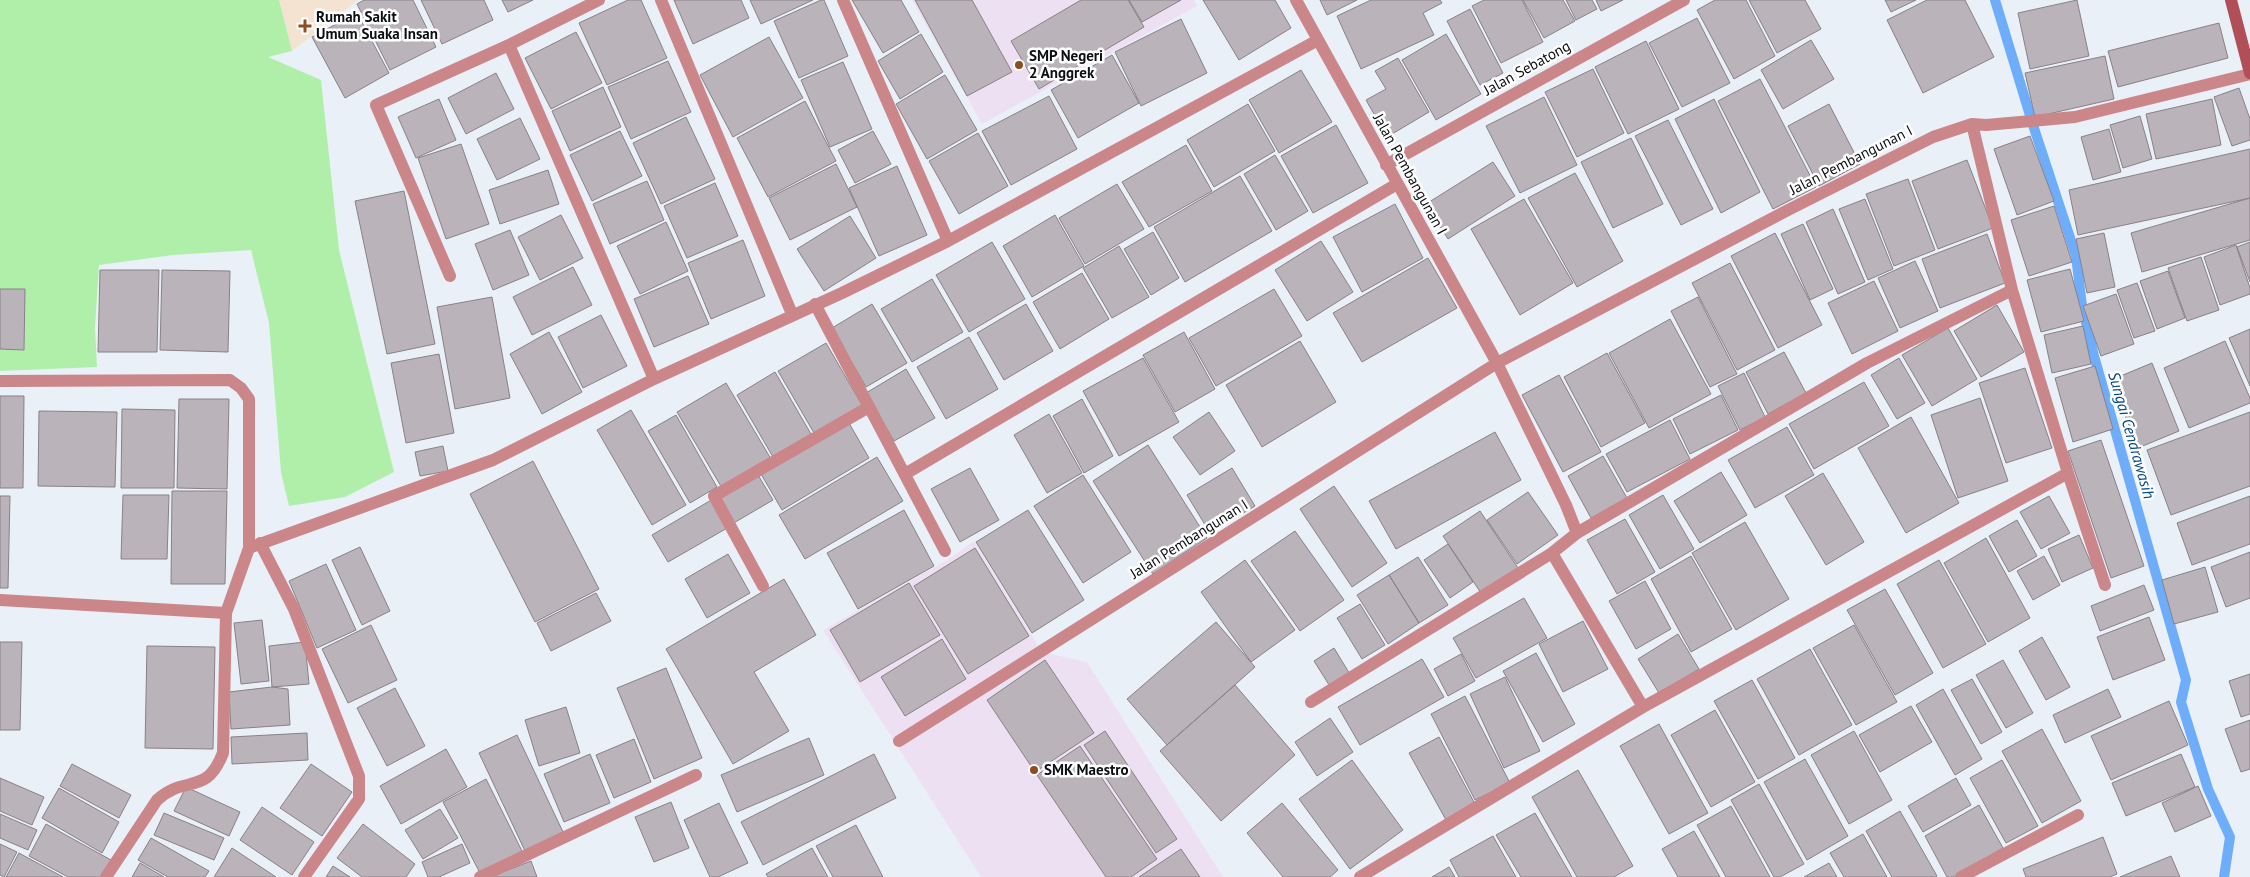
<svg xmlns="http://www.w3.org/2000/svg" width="2250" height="877" viewBox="0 0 2250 877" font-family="'PT Sans',sans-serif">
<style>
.education{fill:#eee0f3}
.medical{fill:#f3e3d0}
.green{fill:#b0efaa}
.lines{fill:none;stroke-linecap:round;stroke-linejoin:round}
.stream{stroke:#6eadf9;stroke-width:10}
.building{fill:#bbb3ba;stroke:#888187}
.street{stroke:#ca8689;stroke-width:12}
.secondary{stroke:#b14f59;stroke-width:12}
.poi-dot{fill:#904c20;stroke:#fff;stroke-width:2}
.labels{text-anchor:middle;stroke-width:5;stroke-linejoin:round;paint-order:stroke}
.poi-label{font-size:15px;font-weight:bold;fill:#0c0f11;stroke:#fff;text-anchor:start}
.street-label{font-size:15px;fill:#0c0f11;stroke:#fff}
.water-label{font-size:16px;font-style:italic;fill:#004688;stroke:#fff}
</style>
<rect width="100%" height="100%" fill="#e9f0f8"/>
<!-- education -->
<path class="education" d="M912 0H1194L1197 6 982 124Z
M974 541 1042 652 1087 662 1223 877H981L823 630 944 562Z"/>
<!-- medical -->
<path class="medical" d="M279 0H358L292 51Z"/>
<!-- green -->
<path class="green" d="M0 0H279L292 51 268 57 321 80 339 250 394 472 345 497 289 506 281 472 269 323 251 250 173 255 99 265 95 327 97 367 0 371Z"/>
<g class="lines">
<!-- stream -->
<path class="stream" d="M1995 0 2032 122 2076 256 2082 306 2094 356 2186 680 2181 702 2208 789 2230 837 2224 877"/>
</g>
<!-- building -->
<path class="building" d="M364 0H413L436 47 390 70 357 4Z
M421 0H484L493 20 442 44Z
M502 0H533L508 12Z
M628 0H641L667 58 607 85 579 23Z
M674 0H741L749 18 693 44Z
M750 0H813L761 24Z
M821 0H824L848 56 799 78 774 21Z
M852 0H901L919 32 883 53Z
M915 0H972L1012 72 967 96Z
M1081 0H1128L1144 27 1039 89 1011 41Z
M1129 0H1181L1142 22Z
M1203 0H1275L1291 28 1239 60Z
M1320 0H1357L1327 15Z
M1371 0H1440L1442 3 1423 13 1434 35 1361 69 1337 16Z
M1484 0H1522L1543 42 1501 63 1472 6Z
M1523 0H1563L1575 21 1544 38Z
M1566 0H1592L1597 9 1576 20Z
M1596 0H1623L1601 11Z
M1715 0H1746L1775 56 1734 79 1697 10Z
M1749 0H1805L1821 29 1777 53Z
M1885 0H1916L1891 12Z
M1927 0H1965L1994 57 1923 93 1887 20Z
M2077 0 2089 56 2030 69 2018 13Z
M1470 9 1503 73 1480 85 1447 21Z
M357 13 389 73 345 98 312 37Z
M1697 18 1730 83 1682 107 1649 43Z
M1181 19 1207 73 1141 106 1115 52Z
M2219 23 2228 58 2118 87 2108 51Z
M576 32 602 83 551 109 525 58Z
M921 34 943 72 900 99 878 61Z
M1446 34 1481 94 1436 120 1402 60Z
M769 37 803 98 733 137 700 75Z
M1811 40 1834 79 1783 109 1761 70Z
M1646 41 1679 109 1628 134 1595 67Z
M1112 55 1139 103 1078 138 1051 90Z
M2105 56 2114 99 2035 117 2025 73Z
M1398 58 1429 112 1387 137 1366 100 1386 89 1375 71Z
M668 61 691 112 631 139 608 87Z
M843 62 872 129 830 147 801 80Z
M1593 69 1624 133 1577 157 1545 92Z
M1301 70 1332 122 1279 153 1249 100Z
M496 73 514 109 466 134 448 98Z
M945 75 977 130 927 159 896 104Z
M1760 79 1816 187 1773 209 1718 101Z
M603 87 621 127 570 151 552 111Z
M2239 88 2250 119V140L2232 146 2214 97Z
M1049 96 1077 149 1011 185 982 131Z
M1544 97 1577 165 1520 193 1486 126Z
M439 99 456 140 416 158 398 117Z
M1714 99 1760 192 1721 213 1675 119Z
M2212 99 2221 145 2156 159 2146 114Z
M805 101 836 161 768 197 737 138Z
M1248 104 1275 151 1214 187 1187 140Z
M1829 104 1860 164 1819 186 1788 126Z
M2140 116 2152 159 2123 168 2110 125Z
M686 117 715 179 661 204 633 143Z
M520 118 540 159 497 180 477 139Z
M1668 120 1713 209 1681 225 1635 136Z
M1336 125 1368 183 1313 213 1281 156Z
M2109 129 2121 172 2093 180 2081 137Z
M620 131 642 176 592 201 570 155Z
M873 131 891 164 855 183 838 150Z
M978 133 1008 186 959 214 929 161Z
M2030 136 2054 201 2017 215 1994 149Z
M1631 138 1663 204 1613 228 1581 162Z
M461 144 489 224 446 239 418 158Z
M1186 145 1212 191 1149 227 1122 182Z
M2250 149V198L2078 235 2069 190Z
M1275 155 1308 211 1276 230 1244 174Z
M1967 160 1993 228 1938 249 1912 181Z
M1493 162 1515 196 1448 239 1426 204Z
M836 164 857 207 790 240 769 198Z
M897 166 927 235 879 256 849 188Z
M548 170 559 204 500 224 489 190Z
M1575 173 1623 261 1577 287 1528 198Z
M1240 176 1272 231 1185 282 1154 227Z
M1908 179 1935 250 1894 266 1866 194Z
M647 181 664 220 610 244 593 204Z
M715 183 738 236 687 258 664 206Z
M1117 184 1144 229 1085 264 1059 218Z
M404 191 435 344 387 354 355 201Z
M2250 198V240L2142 272 2131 233Z
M1524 199 1573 283 1520 315 1471 229Z
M1865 199 1893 269 1868 280 1839 209Z
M1395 204 1423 258 1362 292 1333 237Z
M2054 206 2072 262 2029 276 2011 220Z
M1833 209 1865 282 1838 294 1806 222Z
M561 215 583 258 540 280 518 237Z
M1055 215 1084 266 1032 297 1003 246Z
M850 216 876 258 824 291 797 249Z
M666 222 688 271 640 294 617 246Z
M1803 224 1833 289 1810 300 1781 234Z
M510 230 529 275 493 290 475 244Z
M1153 232 1179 278 1151 295 1124 249Z
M1775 233 1822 325 1778 348 1731 256Z
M2104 233 2115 287 2087 293 2076 239Z
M1987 234 2005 283 1940 308 1922 259Z
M743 240 765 296 711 319 688 263Z
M1321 241 1353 292 1307 321 1275 270Z
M992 242 1025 299 969 332 936 275Z
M2250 242V282L2237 247Z
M2236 245 2250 288V294L2220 305 2204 257Z
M1119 246 1149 297 1112 318 1083 268Z
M2201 257 2219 310 2187 321 2168 268Z
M1428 258 1457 308 1362 362 1333 313Z
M1915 261 1938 311 1900 328 1878 278Z
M1730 263 1775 350 1737 370 1692 283Z
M573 267 592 305 532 335 513 297Z
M2070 269 2084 321 2041 332 2027 280Z
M100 270H159L157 352H98Z
M162 270 230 271 228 352 160 350Z
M2168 271 2185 318 2157 329 2140 281Z
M1082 273 1109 319 1060 349 1033 302Z
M688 276 709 324 654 347 634 299Z
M932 279 963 332 912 362 881 309Z
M1874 281 1898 331 1852 354 1828 303Z
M2137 283 2155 331 2134 338 2117 290Z
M0 289H25L24 350 0 349Z
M1274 289 1302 336 1216 386 1189 338Z
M2116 294 2134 344 2101 356 2083 306Z
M492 297 510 398 455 409 437 307Z
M1698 297 1737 374 1710 387 1671 311Z
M872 304 907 363 866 387 832 328Z
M1026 304 1053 351 1004 380 977 333Z
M1997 305 2024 352 1981 377 1954 331Z
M601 315 627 366 583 388 558 337Z
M1670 319 1711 394 1649 428 1609 353Z
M2083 326 2091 364 2052 373 2044 335Z
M1948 328 1977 379 1932 406 1902 355Z
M2250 329V386L2229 338Z
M549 332 582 392 542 414 510 354Z
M1184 332 1215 389 1175 412 1143 355Z
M969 337 998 389 946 419 917 367Z
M1300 341 1336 402 1262 447 1226 385Z
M2225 341 2250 398V403L2189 428 2164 368Z
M826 343 862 405 814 433 778 371Z
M1784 352 1806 393 1768 414 1746 372Z
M1607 353 1645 423 1601 447 1564 377Z
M439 354 454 433 406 443 391 363Z
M1143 358 1179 422 1119 456 1083 391Z
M1899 358 1925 403 1897 419 1871 375Z
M2152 363 2179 431 2138 448 2111 380Z
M2095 366 2113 429 2073 442 2055 378Z
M2025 368 2052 448 2006 463 1979 383Z
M906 369 935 418 894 441 866 393Z
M775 372 811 434 773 457 737 395Z
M1744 373 1765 417 1740 430 1718 386Z
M1559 375 1601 452 1563 472 1522 395Z
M1864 382 1889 426 1814 469 1789 424Z
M726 383 771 459 722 488 677 412Z
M1721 395 1738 430 1690 454 1673 419Z
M0 396H24L23 488H0Z
M1980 398 2008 481 1958 498 1931 415Z
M179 399H229L227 489 177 488Z
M1082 399 1113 456 1084 473 1053 416Z
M122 409 175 410 174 488H121Z
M631 410 686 505 652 525 597 430Z
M39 411 117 412 115 487 38 486Z
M1209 412 1235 451 1200 475 1173 437Z
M2250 412V486L2171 515 2147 450Z
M1049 414 1082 473 1047 493 1014 435Z
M676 415 717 487 690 503 648 431Z
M1911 417 1959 503 1906 533 1858 448Z
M1670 420 1690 459 1627 492 1606 454Z
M849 423 869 458 782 510 761 474Z
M1787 427 1814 475 1755 508 1728 460Z
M1495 432 1521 480 1396 549 1369 501Z
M2101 440 2144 566 2111 578 2068 451Z
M1148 445 1207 538 1153 574 1093 481Z
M443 446 448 471 420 476 415 452Z
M1603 456 1627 498 1591 518 1568 476Z
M877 457 903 501 805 559 779 515Z
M533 461 599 589 535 622 470 494Z
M970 468 999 520 960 542 931 489Z
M1232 468 1255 506 1210 533 1187 495Z
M1721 472 1747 515 1700 543 1674 501Z
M1823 473 1864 542 1826 565 1785 496Z
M758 475 773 500 732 524 717 499Z
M1083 475 1131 552 1083 583 1034 506Z
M1334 486 1387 563 1352 587 1300 509Z
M172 491H227L225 584H171Z
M1528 492 1558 535 1517 564 1487 520Z
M123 495H169L167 559H121Z
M1663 495 1694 549 1660 569 1629 515Z
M0 496H10L8 588H0Z
M2049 496 2070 533 2041 549 2020 512Z
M2250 496V544L2192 565 2177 523Z
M713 499 729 527 668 562 652 535Z
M904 510 934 566 858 609 827 553Z
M1028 510 1084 600 1032 633 976 542Z
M1480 511 1518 568 1481 593 1443 536Z
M1625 519 1655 572 1617 594 1587 540Z
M2017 520 2037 556 2009 572 1989 536Z
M1745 522 1789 599 1736 630 1692 553Z
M1295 531 1344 600 1300 631 1251 561Z
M2079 535 2093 568 2062 582 2048 549Z
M1986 538 2030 618 1988 642 1944 563Z
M1448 544 1473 582 1450 598 1424 560Z
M360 547 390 611 362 625 332 560Z
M975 548 1029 636 968 674 914 586Z
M2250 552V598L2226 607 2211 567Z
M728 554 750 593 707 618 685 579Z
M1691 556 1732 629 1691 652 1651 579Z
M2044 556 2060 585 2033 600 2017 571Z
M1418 557 1448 605 1419 623 1389 575Z
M1245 560 1295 630 1251 662 1201 592Z
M1939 560 1986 644 1943 668 1897 584Z
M326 564 356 630 317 648 289 581Z
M2205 567 2218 612 2174 624 2162 580Z
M1389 575 1419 623 1388 644 1357 595Z
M784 579 816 635 754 672 789 731 733 764 666 649Z
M1645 581 1671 629 1636 649 1609 601Z
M909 583 940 635 860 682 830 630Z
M2144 585 2154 610 2100 631 2091 606Z
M1885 589 1933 673 1895 695 1847 610Z
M596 593 611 621 551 651 537 623Z
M1524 598 1547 638 1476 678 1453 638Z
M1360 604 1385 645 1362 659 1337 618Z
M2149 617 2165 660 2113 680 2097 637Z
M262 620 269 681 241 684 234 623Z
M1583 621 1608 669 1563 692 1539 644Z
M1216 622 1255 667 1167 745 1127 699Z
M371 625 397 680 348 703 322 649Z
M1854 625 1897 702 1856 725 1813 648Z
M1678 634 1699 669 1659 693 1638 659Z
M2042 637 2070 687 2046 700 2019 651Z
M942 639 966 679 905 716 881 677Z
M0 642H22L20 730H0Z
M305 642 309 684 272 687 269 646Z
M147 646 215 647 213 749 145 748Z
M1334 648 1351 676 1331 688 1314 661Z
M1810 649 1852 725 1799 755 1757 679Z
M1536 653 1575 724 1543 742 1503 671Z
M1461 654 1475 681 1448 696 1434 669Z
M1422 659 1444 697 1360 745 1338 707Z
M1045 660 1094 733 1035 772 987 700Z
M2003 660 2033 713 2006 728 1976 675Z
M666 668 702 758 654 779 617 688Z
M2250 674V714L2241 717 2229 681Z
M1505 677 1540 751 1504 768 1470 694Z
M1972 679 2002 732 1981 744 1951 690Z
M1752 680 1795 758 1758 779 1714 701Z
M1235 685 1295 755 1221 821 1160 751Z
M272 687 288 689 290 725 231 729 229 692Z
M395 688 425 746 387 766 357 708Z
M1943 689 1982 759 1955 775 1916 705Z
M2108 689 2121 717 2065 743 2053 715Z
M1465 696 1510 783 1475 800 1431 714Z
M2169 701 2188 745 2111 780 2091 736Z
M1911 706 1932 742 1880 772 1859 735Z
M566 707 580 753 539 766 525 720Z
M1715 710 1755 782 1711 807 1671 735Z
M1330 718 1353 752 1317 776 1295 742Z
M2250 720V769L2241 772 2225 729Z
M1659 724 1708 813 1669 834 1620 746Z
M2042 729 2081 801 2042 823 2002 751Z
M1105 731 1177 839 1156 853 1084 745Z
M1854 731 1892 800 1849 824 1811 755Z
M307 733 308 760 232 764 231 737Z
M517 735 563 832 525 851 479 753Z
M1439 737 1475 804 1446 820 1409 753Z
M809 738 824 775 737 812 721 775Z
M634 739 651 782 614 798 596 755Z
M1080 746 1157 859 1131 877H1106L1037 775Z
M446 749 467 787 401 824 380 786Z
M590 754 610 803 564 822 544 774Z
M874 754 896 798 763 865 741 822Z
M2181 754 2195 787 2126 816 2112 783Z
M1805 759 1848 836 1807 860 1764 782Z
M1352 760 1403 830 1350 869 1299 799Z
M2002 760 2038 826 2006 843 1970 778Z
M72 764 131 795 119 818 60 786Z
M311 764 352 792 322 836 280 808Z
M1578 770 1633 866 1614 877H1577L1532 797Z
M0 778 44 797 32 825 0 811Z
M1956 778 1971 805 1923 832 1908 806Z
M486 779 522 851 480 873 443 802Z
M1759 784 1804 864 1780 877H1774L1731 800Z
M2198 786 2211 816 2175 832 2162 803Z
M186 787 240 812 229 836 174 811Z
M59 788 119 822 102 853 42 818Z
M671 802 689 848 654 862 635 817Z
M719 803 748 863 718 877H710L684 820Z
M1282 803 1338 870 1330 877H1283L1247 833Z
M1979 805 2003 848 1953 877H1947L1925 836Z
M1731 806 1770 877H1726L1697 825Z
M262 807 314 842 292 875 240 840Z
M440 809 458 838 423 859 405 830Z
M1900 811 1937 876 1935 877H1892L1866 831Z
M164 813 224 838 214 860 154 835Z
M1535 813 1572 877H1521L1496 835Z
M0 814 37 830 28 850 0 838Z
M46 824 111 860 102 877H68L29 856Z
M363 824 415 864 406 877H362L337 858Z
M856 825 883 877H833L816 846Z
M1694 831 1720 877H1678L1662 849Z
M1863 834 1887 877H1844L1830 853Z
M1493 836 1516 877H1459L1450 860Z
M2103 837 2117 874 2110 877H2026L2023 869Z
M151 838 209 871 205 877H168L138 860Z
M0 844 17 852 4 877 0 875Z
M462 844 470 863 439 877H428L422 862Z
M232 848 276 877H214Z
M812 848 828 877H768L766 874Z
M1181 849 1200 877H1139Z
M19 853 63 877H6Z
M2171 856 2180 877H2120Z
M531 861 537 877H490Z
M140 863 164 877H132Z
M1829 863 1837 877H1804Z
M333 866 350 877H326Z
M1449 867 1455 877H1432Z"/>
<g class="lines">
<!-- street -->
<path class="street" d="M661 0 792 314
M843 0 948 241
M1296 0 1497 363 1566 505 1577 533
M509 45 654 379
M1972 124 2012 290 2068 473 2105 585
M1386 165 1684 0
M450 276 376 105 509 45 599 0
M815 304 945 551
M0 381 230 380 241 388 249 399V548L226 613 223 753C206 797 185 774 157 800L106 877
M905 474 1397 184
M260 543 294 609 359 776V799L304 877
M249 548 493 460 654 379 842 293 948 241 1318 40
M1552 553 1643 707 2068 473
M763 586 714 496 869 407
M0 600 226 613
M1311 702 1552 553 1577 533 1867 363 2012 290
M899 741 1497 363 1790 209 1933 137 1972 124 1986 125 2075 117 2250 74
M480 877 696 775
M1360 877 1643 707
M1961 877 2078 815"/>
<!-- secondary -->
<path class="secondary" d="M2231 0 2250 73"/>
</g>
<!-- markers -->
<g class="poi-dot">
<path d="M302.5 18.5h5v5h5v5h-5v5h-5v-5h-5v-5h5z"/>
<circle cx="1019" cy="65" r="5"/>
<circle cx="1034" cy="770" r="5"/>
</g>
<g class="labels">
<!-- poi labels -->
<g class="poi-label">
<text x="316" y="22">Rumah Sakit<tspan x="316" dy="17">Umum Suaka Insan</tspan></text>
<text x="1029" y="61">SMP Negeri<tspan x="1029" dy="17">2 Anggrek</tspan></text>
<text x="1044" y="775">SMK Maestro</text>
</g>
<!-- street labels -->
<g class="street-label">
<text transform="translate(1527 68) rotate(-29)" y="5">Jalan Sebatong</text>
<text transform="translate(1851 160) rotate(-27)" y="5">Jalan Pembangunan I</text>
<text transform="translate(1410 174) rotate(61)" y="5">Jalan Pembangunan I</text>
<text transform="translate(1189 539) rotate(-32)" y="5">Jalan Pembangunan I</text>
</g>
<!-- water labels -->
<g class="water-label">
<text transform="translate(2132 435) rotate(74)" y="6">Sungai Cendrawasih</text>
</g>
</g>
</svg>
